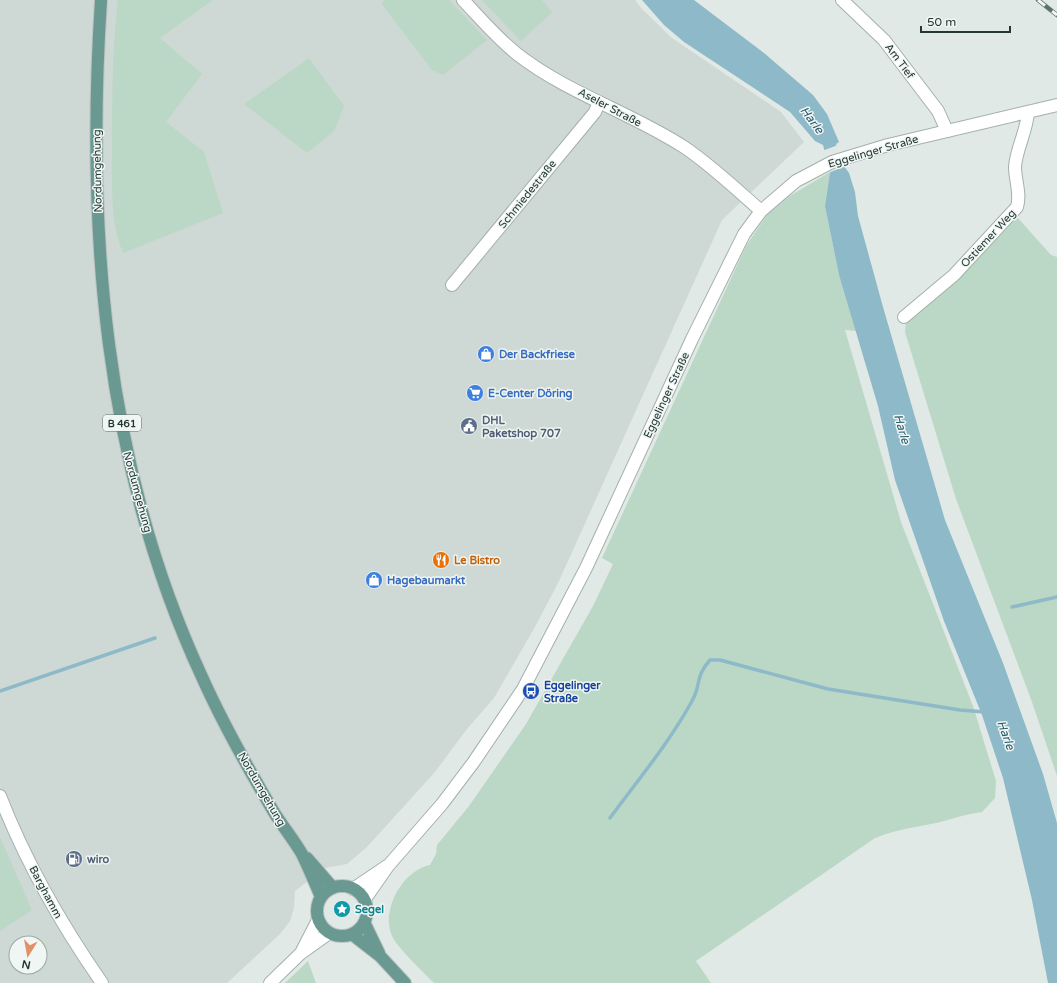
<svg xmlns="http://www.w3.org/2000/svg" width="1057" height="983" viewBox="0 0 1057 983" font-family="'Varela Round',sans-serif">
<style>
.built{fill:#ced8d5;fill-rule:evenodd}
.green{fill:#bbd8c6}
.water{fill:#8eb9c8}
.pier{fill:#e0e9e6}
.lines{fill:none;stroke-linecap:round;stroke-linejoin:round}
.stream{stroke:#8eb9c8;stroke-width:3.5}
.minor-casing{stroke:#a4b0ad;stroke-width:14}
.tertiary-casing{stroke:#a4b0ad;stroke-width:14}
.primary-casing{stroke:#bdc3c2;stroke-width:14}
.minor{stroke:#fff;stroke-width:12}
.tertiary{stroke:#fff;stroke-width:12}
.primary{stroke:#6a9992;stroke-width:12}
.rail-casing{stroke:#5d736f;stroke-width:4.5}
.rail{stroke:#f0f6f3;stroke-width:3;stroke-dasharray:9;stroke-linecap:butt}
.labels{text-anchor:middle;stroke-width:3;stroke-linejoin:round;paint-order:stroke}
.shield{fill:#f0f6f3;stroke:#60706d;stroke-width:1}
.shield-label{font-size:10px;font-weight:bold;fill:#233734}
.street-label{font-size:11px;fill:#233734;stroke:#f0f6f3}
.shop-label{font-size:11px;font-weight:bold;fill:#366cbe;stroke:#f0f6f3;text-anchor:start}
.service-label{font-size:11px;font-weight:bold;fill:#4e5e75;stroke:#f0f6f3;text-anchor:start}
.food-label{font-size:11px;font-weight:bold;fill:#c56008;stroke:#f0f6f3;text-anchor:start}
.transit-label{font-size:11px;font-weight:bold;fill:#164399;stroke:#f0f6f3;text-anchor:start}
.culture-label{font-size:11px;font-weight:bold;fill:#0d838f;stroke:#f0f6f3;text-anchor:start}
.water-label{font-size:12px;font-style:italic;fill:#25586b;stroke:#f0f6f3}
</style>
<rect width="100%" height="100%" fill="#e0e9e6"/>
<!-- built -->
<path class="built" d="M0 0H635L641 8 672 38 781 112 804 142 722 220 559 581 536 625 494 698 467 729 435 772 367 847 347 864 325 868 295 891 294 908 290 921 280 934 227 983H0ZM16 943H40V967H16Z"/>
<!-- green -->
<path class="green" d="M118 0H213L160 38 202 74 166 122 204 152 223 213 123 253C110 222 112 186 112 153 112 102 112 51 118 0Z
M385 0H449L487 40 443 75 432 70 381 3Z
M482 0H542L552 12 521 41Z
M309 58 344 106 334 131 307 153 244 104Z
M830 172 825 206 839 275 857 331 845 330 901 522 973 706 996 781 995 798 982 812C966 814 952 819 936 823 915 827 895 830 875 838L696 961 711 983H434C425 974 398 948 393 938 379 911 403 870 430 865L436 854 437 845 469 806 526 724 593 606 613 564 602 558 746 246 773 206Z
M1017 217 1051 255 1057 257V776L1032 702 956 499 905 332 906 321 965 272Z
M0 837 32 910 0 931Z
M308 961 316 983H285Z"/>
<!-- water -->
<path class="water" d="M642 0H694L764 53 813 95 827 114 839 142 836 144 844 166 849 173 855 192 858 216 883 307 945 520 1003 663 1043 774 1057 823V983H1048L1032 900 1003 778 982 715 944 621 895 480 878 406 839 275 825 206 830 172 823 145 815 141 790 112 684 42 664 25Z"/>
<!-- pier -->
<path class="pier" d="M838 145 846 166 828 173 822 151Z"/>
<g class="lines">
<!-- stream -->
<path class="stream" d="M1012 607 1057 597
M0 691 155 638
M610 818C638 780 669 743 692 701 701 686 695 676 710 660H720L828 689 960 710 985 712"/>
<!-- minor casing -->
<g class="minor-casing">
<path id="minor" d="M463 0C481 19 497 38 517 54 567 93 630 112 684 147 711 165 736 189 761 211
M842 0 884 40 938 111 947 131
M452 285 595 112 599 102
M904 317 954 275 1017 207C1021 194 1015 180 1015 167 1016 149 1027 131 1028 112
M0 796C26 863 61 924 102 983"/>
</g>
<!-- tertiary casing -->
<g class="tertiary-casing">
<path id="tertiary" d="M353 889 387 866
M365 899 388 866 442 804 473 763 523 689 586 568 692 339 744 234 761 211 796 181 832 162 888 145 1057 105
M302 951 318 920
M270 983 301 953 329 933"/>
</g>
<!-- primary casing -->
<g class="primary-casing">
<path id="primary" d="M101 0C86 229 104 466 202 677 223 724 249 770 275 814 284 828 294 840 302 854 309 868 315 883 321 897
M307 858 333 888
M317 911a25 25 0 1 1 50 0a25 25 0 1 1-50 0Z
M365 924 379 953
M353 935 380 956 405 983"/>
</g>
<!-- minor -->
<use href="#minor" class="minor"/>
<!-- tertiary -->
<use href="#tertiary" class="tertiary"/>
<!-- primary -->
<use href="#primary" class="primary"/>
<!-- rail casing -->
<g class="rail-casing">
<path id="rail" d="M1038 0 1057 15"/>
</g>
<!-- rail -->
<use href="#rail" class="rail"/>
</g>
<!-- icons -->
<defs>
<g id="shop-disc" transform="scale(0.9)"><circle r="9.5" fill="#3f7fe0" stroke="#f0f6f3"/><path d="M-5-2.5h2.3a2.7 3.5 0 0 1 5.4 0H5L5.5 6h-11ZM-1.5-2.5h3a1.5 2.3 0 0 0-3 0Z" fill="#fff"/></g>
<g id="supermarket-disc" transform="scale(0.9)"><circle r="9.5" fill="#3f7fe0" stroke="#f0f6f3"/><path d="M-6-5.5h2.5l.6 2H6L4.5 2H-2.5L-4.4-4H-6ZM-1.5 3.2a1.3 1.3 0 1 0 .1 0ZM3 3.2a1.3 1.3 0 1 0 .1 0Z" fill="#fff"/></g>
<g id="civic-disc" transform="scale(0.9)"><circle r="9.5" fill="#5c6f8a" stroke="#f0f6f3"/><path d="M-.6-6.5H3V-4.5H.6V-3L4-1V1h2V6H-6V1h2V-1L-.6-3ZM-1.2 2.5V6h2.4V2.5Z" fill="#fff"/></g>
<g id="restaurant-disc" transform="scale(0.9)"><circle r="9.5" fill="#e8710a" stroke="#f0f6f3"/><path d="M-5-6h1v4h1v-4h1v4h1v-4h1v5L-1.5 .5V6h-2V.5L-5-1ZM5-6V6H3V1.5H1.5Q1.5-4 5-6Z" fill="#fff"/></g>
<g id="bus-disc" transform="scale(0.9)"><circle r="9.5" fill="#1a4fb4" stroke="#f0f6f3"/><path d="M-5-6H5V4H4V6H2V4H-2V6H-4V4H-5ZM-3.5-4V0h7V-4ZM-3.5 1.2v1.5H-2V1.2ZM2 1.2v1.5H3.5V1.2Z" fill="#fff"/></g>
<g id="fuel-disc" transform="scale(0.9)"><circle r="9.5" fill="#5c6f8a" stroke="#f0f6f3"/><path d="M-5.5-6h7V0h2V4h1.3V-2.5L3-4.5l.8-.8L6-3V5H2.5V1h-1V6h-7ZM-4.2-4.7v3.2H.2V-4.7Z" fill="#fff"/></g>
<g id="sight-disc" transform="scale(0.9)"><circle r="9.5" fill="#0f9aa8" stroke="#f0f6f3"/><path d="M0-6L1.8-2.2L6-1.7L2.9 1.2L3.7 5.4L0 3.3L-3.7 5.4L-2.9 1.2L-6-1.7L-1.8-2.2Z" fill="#fff"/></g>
</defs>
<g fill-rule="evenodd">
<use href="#shop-disc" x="486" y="354"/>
<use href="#supermarket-disc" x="475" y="393"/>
<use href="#civic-disc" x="469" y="426"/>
<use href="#restaurant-disc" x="441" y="560"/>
<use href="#shop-disc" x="374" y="580"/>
<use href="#bus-disc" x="531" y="691"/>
<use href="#fuel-disc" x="74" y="859"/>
<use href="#sight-disc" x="342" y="909"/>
</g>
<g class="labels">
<!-- shield labels -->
<rect class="shield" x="103" y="415" width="38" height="16" rx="3"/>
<g class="shield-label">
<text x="122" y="427">B 461</text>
</g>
<!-- street labels -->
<g class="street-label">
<text transform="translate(900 61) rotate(53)" y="4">Am Tief</text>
<text transform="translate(610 107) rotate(28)" y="4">Aseler Straße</text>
<text transform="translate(873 151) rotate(-16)" y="4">Eggelinger Straße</text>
<text transform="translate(97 171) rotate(-91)" y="4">Nordumgehung</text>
<text transform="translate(527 194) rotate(-51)" y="4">Schmiedestraße</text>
<text transform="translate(988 238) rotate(-47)" y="4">Ostiemer Weg</text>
<text transform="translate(666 395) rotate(-65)" y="4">Eggelinger Straße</text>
<text transform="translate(138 492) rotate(75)" y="4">Nordumgehung</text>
<text transform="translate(262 789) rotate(60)" y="4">Nordumgehung</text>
<text transform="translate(46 892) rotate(62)" y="4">Barghamm</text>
</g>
<!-- shop labels -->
<g class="shop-label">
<text x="499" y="358">Der Backfriese</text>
<text x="488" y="397">E-Center Döring</text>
<text x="387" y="584">Hagebaumarkt</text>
</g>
<!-- service labels -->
<g class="service-label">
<text x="482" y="424">DHL<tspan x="482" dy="13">Paketshop 707</tspan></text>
<text x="87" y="863">wiro</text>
</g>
<!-- food labels -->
<g class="food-label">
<text x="454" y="564">Le Bistro</text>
</g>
<!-- transit labels -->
<g class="transit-label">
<text x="544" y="689">Eggelinger<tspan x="544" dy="13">Straße</tspan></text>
</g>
<!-- culture labels -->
<g class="culture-label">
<text x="355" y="913">Segel</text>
</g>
<!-- water labels -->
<g class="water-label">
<text transform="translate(812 120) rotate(53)" y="4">Harle</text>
<text transform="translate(902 429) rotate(74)" y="4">Harle</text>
<text transform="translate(1006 735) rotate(70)" y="4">Harle</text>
</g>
</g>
<!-- north arrow -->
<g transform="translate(28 955) rotate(191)"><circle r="19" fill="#f0f6f3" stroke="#9eaaa7"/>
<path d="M0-3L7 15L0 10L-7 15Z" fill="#e09167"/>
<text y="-6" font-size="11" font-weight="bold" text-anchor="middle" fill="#233734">N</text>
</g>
<!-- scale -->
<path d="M921 26v6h89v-6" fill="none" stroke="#233734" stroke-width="2"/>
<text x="927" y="26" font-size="12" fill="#233734" stroke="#f0f6f3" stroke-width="3" paint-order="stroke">50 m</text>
</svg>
